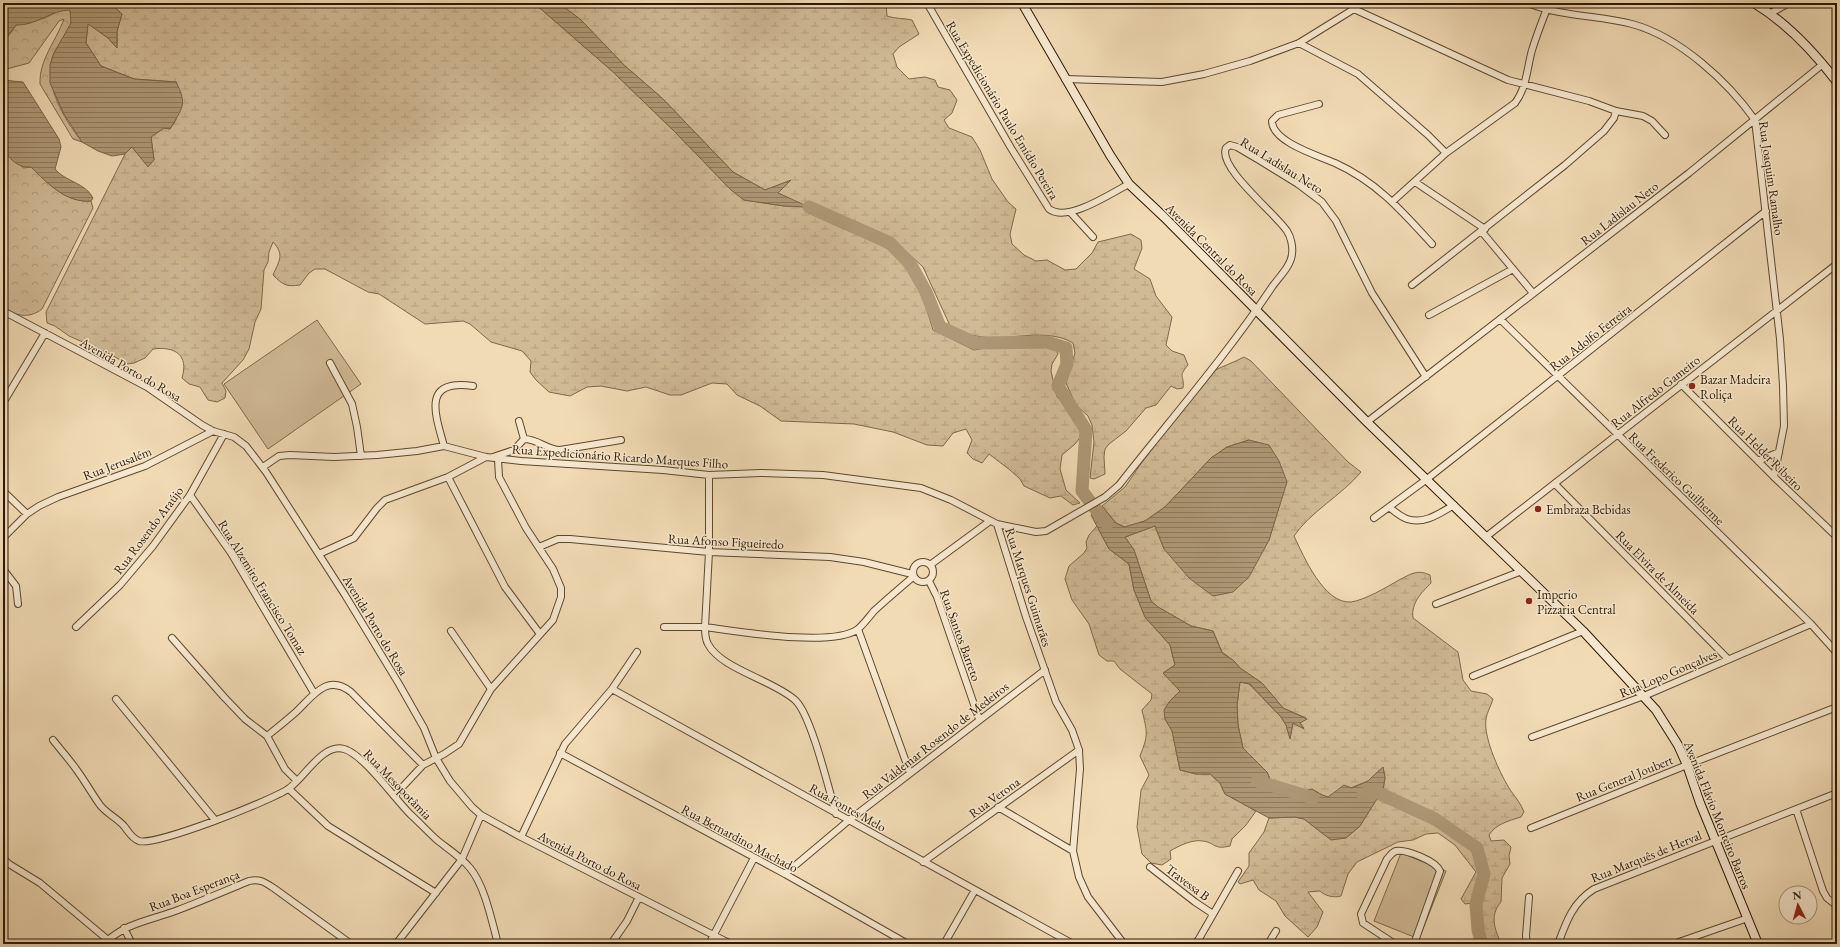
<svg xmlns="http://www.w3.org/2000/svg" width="1840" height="947" viewBox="0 0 1840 947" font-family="'EB Garamond',serif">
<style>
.forest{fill:url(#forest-crowns);stroke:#7e684b}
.wetland{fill:url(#wetland-marsh);stroke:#7e684b}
.green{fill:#d0ba96;stroke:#7e684b}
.water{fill:url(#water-rules);stroke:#7a6447}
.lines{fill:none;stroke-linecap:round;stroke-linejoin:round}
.river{stroke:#ae9877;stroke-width:13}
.street-casing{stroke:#5d482d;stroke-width:8}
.secondary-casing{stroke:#2c1700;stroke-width:10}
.street{stroke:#f6e8cf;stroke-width:6}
.secondary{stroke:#f6e8cf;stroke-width:8}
.poi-dot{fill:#8f2418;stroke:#f6e8cf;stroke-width:1.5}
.labels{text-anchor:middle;stroke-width:3;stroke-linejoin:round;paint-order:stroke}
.street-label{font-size:13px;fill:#2c1700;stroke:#f6e8cf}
.poi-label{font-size:13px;fill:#2c1700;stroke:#f6e8cf;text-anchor:start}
</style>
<defs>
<pattern id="forest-crowns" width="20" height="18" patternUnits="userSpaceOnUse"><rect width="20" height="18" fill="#d0ba96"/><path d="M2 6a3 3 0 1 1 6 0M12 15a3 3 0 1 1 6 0" fill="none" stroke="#b39f80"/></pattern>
<pattern id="wetland-marsh" width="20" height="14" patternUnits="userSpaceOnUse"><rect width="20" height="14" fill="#d0ba96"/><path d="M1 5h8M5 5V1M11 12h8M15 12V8" fill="none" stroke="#b39f80"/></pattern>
<pattern id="water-rules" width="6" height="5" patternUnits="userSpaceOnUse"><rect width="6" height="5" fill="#ae9877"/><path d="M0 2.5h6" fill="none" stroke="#8e7b5f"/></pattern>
</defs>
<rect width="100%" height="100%" fill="#f1dbb5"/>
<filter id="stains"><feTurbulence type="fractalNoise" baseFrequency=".005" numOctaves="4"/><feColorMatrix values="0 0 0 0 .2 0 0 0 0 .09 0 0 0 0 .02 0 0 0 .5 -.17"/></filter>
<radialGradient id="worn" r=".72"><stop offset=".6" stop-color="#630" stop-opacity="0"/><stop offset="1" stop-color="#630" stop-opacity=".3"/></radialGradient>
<!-- forest -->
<path class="forest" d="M70 9C70 13 72 18 71 22 70 29 59 44 55 51 40 80 64 119 82 142L73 139 40 84C39 60 56 41 64 19L59 21 29 63 3 70V43L16 25 45 18 60 10Z
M3 132 23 168 31 167C47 183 67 203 91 201L93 208 42 309C29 319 17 316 3 308Z"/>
<!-- wetland -->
<path class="wetland" d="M110 3H534L612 71 675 132 730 189 744 200 784 206 807 207 778 193 790 181 765 190 733 172 662 98 624 65 581 20 559 3H886L887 16C895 19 904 18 912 20L919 34 899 47 893 54 897 67 909 79 925 77 935 80 938 87 950 90 957 100 952 113 944 120 949 128 972 137 980 150 992 179 1008 202 1016 209 1010 234 1012 244 1024 255 1036 261 1047 260 1065 270 1076 269 1092 253 1098 242 1131 234 1141 240 1142 248 1134 269 1150 279 1156 296 1172 317 1166 345 1172 351 1184 355 1188 365C1177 378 1185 375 1183 388L1177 389 1171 386 1156 405 1146 408 1126 431 1109 444 1105 449 1104 457 1105 474 1094 479 1090 478 1094 442 1092 425 1088 416 1076 405 1066 383 1075 353 1073 343C1050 329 1017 338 992 338 978 337 965 334 952 330L923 267 897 243 826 209 809 207C816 219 830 222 842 228 856 234 884 244 894 254 916 274 925 303 933 330L974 350 991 347 1042 344C1049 345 1055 347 1058 354L1052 364 1051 371 1056 393 1057 397 1068 408 1082 435 1075 444 1062 455 1060 469 1066 490 1080 503 1073 505 1061 496 1050 498 1024 486 1020 479 1010 470 989 454 982 463 973 459 967 453 972 440 966 429 953 433 943 446 927 445 893 432 854 424 781 421 760 406 737 395 727 384 712 383 681 395H670L646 387 627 391 601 386 587 387 570 396 549 392 536 380 530 372 531 361 522 351 491 342 470 324 463 321 425 324 379 294 368 292 325 269H315L309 273 300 285C286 287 283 285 273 275 279 261 285 255 273 242L269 252 268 262 264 270 261 309 255 322 249 349 243 360 222 383 226 391 225 398 217 402 208 400 200 387 189 384 182 378C189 355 175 346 153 349L145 358 134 363 127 364 110 354 69 336 55 326 47 323 46 312 125 154 132 147 148 166 154 160 151 137 164 128 170 129 176 120V82L134 79 101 66 86 43 88 23 108 38 117 48V31L122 14Z
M1244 357 1251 361 1348 462 1361 472C1342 495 1310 512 1294 536 1304 557 1324 604 1351 602 1365 600 1387 587 1399 580 1411 574 1417 569 1430 575L1431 583C1421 593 1411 603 1413 618L1458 652 1463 680 1471 691 1487 694 1493 699C1491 706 1487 712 1486 719 1483 738 1501 776 1511 791 1516 798 1521 804 1524 812L1521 817C1508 821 1496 824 1489 835L1491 841 1504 840 1511 847 1509 856 1510 864 1502 878 1501 902C1489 916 1495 929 1501 944H1487C1479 918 1478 908 1485 881L1478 888 1472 903 1465 904 1461 899 1476 872 1455 845 1438 833 1426 834 1413 840 1398 842 1357 862 1348 874 1341 896C1334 898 1325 896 1320 891L1308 892 1323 912 1317 927 1308 937 1285 916 1276 901 1259 890 1253 880 1240 884 1238 882 1249 866V853L1264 832 1269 818 1295 817 1304 819 1322 833 1346 838 1360 826 1383 789 1385 778 1383 767 1368 781 1328 797 1322 795 1312 789 1289 796 1276 793 1267 772 1243 748 1238 725 1237 705 1240 682 1249 684 1281 717 1286 725 1290 738 1293 723 1304 728 1300 723 1306 718 1283 708 1262 683 1240 668 1234 661 1222 652 1213 631 1191 626 1158 607 1151 601 1134 550 1125 537 1155 526 1164 549 1260 555 1269 540 1281 499 1249 440 1227 447 1211 458 1165 507 1145 521 1125 527 1116 523 1102 506 1125 487 1140 465 1212 372C1222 366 1233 363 1244 357Z
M1097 526 1109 549 1129 564 1134 590 1145 617 1170 645 1175 665 1163 673 1181 691 1169 702 1165 719 1172 730 1180 770 1196 774H1210L1220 783 1225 794 1256 811 1246 825 1232 839 1230 846C1213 850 1216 843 1203 841 1192 839 1179 846 1170 851L1171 859 1162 865 1151 863 1142 854 1137 827 1141 790 1149 775 1140 756C1149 733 1147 733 1142 710L1151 700 1152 694 1120 669 1114 661H1107L1099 655 1089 624 1072 600 1065 579 1069 566 1084 553 1087 548 1086 542 1089 535Z"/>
<!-- green -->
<path class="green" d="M317 320 361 384 268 449 224 384Z
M1401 853 1446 871 1419 939 1374 921Z"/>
<!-- water -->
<path class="water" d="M9 3H110L122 14 117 31V48L108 38 88 24 86 43 101 66 134 79 176 82C188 105 182 108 170 129L164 128 151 137 154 160 148 167 132 147 125 154 112 156 98 151 82 142 64 114 50 83V65L54 53 71 23 70 10C51 10 36 26 16 25L3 43V19Z
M534 3H559L581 20 624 65 662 98 733 172 765 190 791 180 778 193 809 207 784 206 744 200 730 189 675 132 612 71Z
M3 80 23 82 59 139 61 147 55 169C64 181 86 183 93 198L91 201C66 203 48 184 31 167 18 168 13 161 4 152V140L6 137 3 132Z
M1249 440 1269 445 1279 461 1287 482 1269 540 1249 577 1233 592 1213 596 1189 578 1164 549 1155 526 1125 537 1134 550 1151 601 1158 607 1191 626 1213 631 1222 653 1234 661 1240 668 1262 683 1283 708 1307 719 1300 723 1304 729 1293 723 1290 739 1286 725 1281 717 1250 684 1240 682 1237 705 1238 725 1243 748 1267 772 1276 793 1289 796 1312 789 1322 795 1328 797 1344 785 1352 788 1368 781 1383 767 1385 778 1383 789 1360 826 1346 838 1331 840 1304 819 1295 817 1269 818 1225 794 1220 783 1210 774H1196L1180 770 1172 731 1165 719 1164 710 1169 702 1180 691 1163 673 1175 665 1170 645 1145 617 1134 590 1129 564 1109 549 1091 515 1102 506 1116 523 1124 527 1145 521 1165 507 1211 458 1227 447Z"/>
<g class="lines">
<!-- river -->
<path class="river" d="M809 207 890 243 911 265 926 292 940 327 975 343 1047 342 1066 348 1067 364 1058 386 1086 430 1082 491 1107 524
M1257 781 1313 798
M1363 794 1374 791 1435 819 1477 848 1484 874 1476 904 1478 930 1482 944"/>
<!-- street casing -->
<g class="street-casing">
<path id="street" d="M927 3 1011 148 1049 209C1068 223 1111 193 1129 184
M1144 3H1156
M1528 3C1561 17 1598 15 1632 24 1680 37 1728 82 1755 120L1780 339 1783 386 1784 426 1774 477
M1354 9 1508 80 1589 101 1616 111 1643 116 1652 121 1665 135
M1771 13 1789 3
M1299 43 1358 74 1428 135 1446 153
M1065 79 1162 82 1204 74 1250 61 1299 43 1354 9 1361 3
M1319 104 1278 115 1272 121C1272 142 1319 156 1335 163 1377 182 1402 211 1432 244
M1415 182 1485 229
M1393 201 1446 153 1515 103C1527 87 1527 68 1532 50 1537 34 1543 19 1549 3
M1071 213 1093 237
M1482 232 1533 293
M1412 285 1565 165 1604 131 1614 118 1616 111
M3 311 147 387 202 425 213 431 234 437 246 446 266 472 345 595 399 684 424 728 436 758 450 781 472 807 481 815 521 837 731 944
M1429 315 1513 269
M1500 319 1811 624 1837 653
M330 363 352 404 357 427 361 456
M1681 384 1774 477 1837 537
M3 403 45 333
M519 421 524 439
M1367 422 1689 173 1823 64
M444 446C434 411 423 379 473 386
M493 457 514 450 524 439C538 439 547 450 560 450L621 440
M1758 461 1779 452
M263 467 279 456 290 455 334 457 377 455 417 451 444 446 486 457 521 461 663 470 709 475 761 473 823 475 921 488 951 500 997 524 1036 532 1046 531 1105 497 1119 485C1170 420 1226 356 1272 287 1279 277 1291 266 1292 254 1293 247 1291 237 1287 231 1276 214 1217 167 1226 148L1230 145 1237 147 1259 160 1298 184 1322 202 1336 221 1372 293 1426 377
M709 475V552L705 627C736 631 833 648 858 629 864 624 869 617 874 611 887 599 900 588 913 577
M448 477 505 587 540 634
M1555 484 1728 659
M3 491 27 514
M190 495 231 553 314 693
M1389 507C1394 511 1401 517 1407 519 1424 525 1440 513 1454 505
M1374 518 1427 479 1766 211
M997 524 1026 617 1056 702 1072 730 1079 750 1080 769 1073 851 1079 877 1088 897 1124 944
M1487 536 1837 264
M3 538 27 514 39 506 58 497 145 466 213 431
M539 547 558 539H570L709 552 830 557 864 562 912 574
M319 554 354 538 377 508 385 500 448 477 486 457
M913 572a10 10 0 1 1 20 0a10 10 0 1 1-20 0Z
M930 565 990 521
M3 569 16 586 18 604
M929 581 937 597 979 719
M1436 604 1522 571
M76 627 120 585 153 546 190 495 224 434
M664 627H705C705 632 705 639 708 644 721 669 773 680 795 700 811 714 829 790 836 814
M858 629 910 773
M451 631 491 689
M172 638 224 697 245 719 267 736 285 769 297 781
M1473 676 1583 631
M612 689 1073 944
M116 699 215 820
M267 736C277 728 287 720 296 712 313 696 327 673 351 692L423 765
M1532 737 1644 696 1811 624
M53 740C60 749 69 759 76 769 85 781 92 794 100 805 107 814 117 818 124 826 129 832 131 838 139 841 156 846 270 801 288 789 304 779 322 743 344 749 363 754 395 799 410 814 419 822 428 832 437 840 448 849 461 857 470 868 485 886 492 922 498 944
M560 753 785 874 908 944
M289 789 328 826 436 893
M394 796 423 765 444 754 459 744 491 689 553 620 561 597V588L553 569 526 528 499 477 498 459
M998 807 1073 851
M1796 809 1823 891 1827 898 1837 906
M1531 828 1687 765 1837 707
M521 837 565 744 612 689 637 652
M3 858 9 864 40 883 108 940
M923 862 1079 750
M1150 867 1195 902 1213 914
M785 874 848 821 1045 670
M124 928 132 944
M1198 940 1205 944
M104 944C124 923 152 920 178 910 202 901 225 891 249 881 260 878 266 883 275 889L351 944
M396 944 462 859 481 815
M611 944 627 921 639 897
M709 944 754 858
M944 944 975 890
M1196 944 1238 871
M1268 944 1276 931
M1395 944 1363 923 1361 914 1387 859C1390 856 1392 852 1396 851 1406 849 1436 861 1440 871L1414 944
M1527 944 1526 936 1529 897
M1558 944C1566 922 1573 902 1594 889L1837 793
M1673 944 1748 918"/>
</g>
<!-- secondary casing -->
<g class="secondary-casing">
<path id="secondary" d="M1022 3 1110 155 1129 184 1164 217 1367 422 1583 631 1656 710 1678 745 1687 765 1700 803 1758 944
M1754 3C1787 23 1814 52 1837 82"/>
</g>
<!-- street -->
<use href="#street" class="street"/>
<!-- secondary -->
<use href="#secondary" class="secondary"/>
</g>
<!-- markers -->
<g class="poi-dot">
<circle cx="1692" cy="386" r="4"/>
<circle cx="1538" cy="509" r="4"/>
<circle cx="1529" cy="601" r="4"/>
</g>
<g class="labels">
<!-- street labels -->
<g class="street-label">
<text transform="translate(1003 110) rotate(59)" y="5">Rua Expedicionário Paulo Emídio Pereira</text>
<text transform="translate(1282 165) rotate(32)" y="5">Rua Ladislau Neto</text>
<text transform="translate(1772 178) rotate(82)" y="5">Rua Joaquim Ramalho</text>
<text transform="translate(1619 213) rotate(-38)" y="5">Rua Ladislau Neto</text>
<text transform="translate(1212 249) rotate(45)" y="5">Avenida Central do Rosa</text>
<text transform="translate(1590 337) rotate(-38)" y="5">Rua Adolfo Ferreira</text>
<text transform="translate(131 369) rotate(30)" y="5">Avenida Porto do Rosa</text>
<text transform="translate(1655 391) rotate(-38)" y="5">Rua Alfredo Gameiro</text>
<text transform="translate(1766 453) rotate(45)" y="5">Rua Helder Ribeiro</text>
<text transform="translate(620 456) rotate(4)" y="5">Rua Expedicionário Ricardo Marques Filho</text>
<text transform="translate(117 463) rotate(-21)" y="5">Rua Jerusalém</text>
<text transform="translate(1677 478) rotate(44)" y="5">Rua Frederico Guilherme</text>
<text transform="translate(148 530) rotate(-53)" y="5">Rua Rosendo Araújo</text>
<text transform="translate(726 541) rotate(3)" y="5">Rua Afonso Figueiredo</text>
<text transform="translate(1658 572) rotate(45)" y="5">Rua Elvira de Almeida</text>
<text transform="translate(263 587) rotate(58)" y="5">Rua Alzemiro Francisco Tomaz</text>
<text transform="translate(1029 587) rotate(72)" y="5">Rua Marques Guimarães</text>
<text transform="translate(376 625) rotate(59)" y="5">Avenida Porto do Rosa</text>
<text transform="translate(961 635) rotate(70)" y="5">Rua Santos Barreto</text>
<text transform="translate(1668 673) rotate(-23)" y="5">Rua Lopo Gonçalves</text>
<text transform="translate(935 740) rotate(-38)" y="5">Rua Valdemar Rosendo de Medeiros</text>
<text transform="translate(1624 778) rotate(-22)" y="5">Rua General Joubert</text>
<text transform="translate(398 784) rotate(46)" y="5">Rua Mesopotâmia</text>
<text transform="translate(994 797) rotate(-36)" y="5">Rua Verona</text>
<text transform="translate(848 807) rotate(29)" y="5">Rua Fontes Melo</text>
<text transform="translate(1718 815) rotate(68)" y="5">Avenida Flávio Monteiro Barros</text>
<text transform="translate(740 838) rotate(28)" y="5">Rua Bernardino Machado</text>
<text transform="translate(1646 856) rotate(-22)" y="5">Rua Marquês de Herval</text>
<text transform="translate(590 860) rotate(27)" y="5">Avenida Porto do Rosa</text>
<text transform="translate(1188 882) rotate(37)" y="5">Travessa B</text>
<text transform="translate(194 890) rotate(-21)" y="5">Rua Boa Esperança</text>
</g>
<!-- poi labels -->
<g class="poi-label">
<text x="1700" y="384">Bazar Madeira<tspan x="1700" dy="15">Roliça</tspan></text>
<text x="1546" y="514">Embraza Bebidas</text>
<text x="1537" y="599">Imperio<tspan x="1537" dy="15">Pizzaria Central</tspan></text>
</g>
</g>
<!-- margin -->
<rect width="1840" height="947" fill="none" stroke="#f1dbb5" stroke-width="16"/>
<rect x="4" y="4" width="1832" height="939" fill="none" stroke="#2c1700" stroke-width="2"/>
<rect x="8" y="8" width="1824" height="931" fill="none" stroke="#2c1700"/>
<!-- north arrow -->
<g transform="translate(1798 905) rotate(354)"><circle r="19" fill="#f6e8cf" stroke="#a5947c"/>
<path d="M0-3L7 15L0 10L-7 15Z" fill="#8f2418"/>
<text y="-6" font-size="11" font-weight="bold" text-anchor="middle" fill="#2c1700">N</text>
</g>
<rect width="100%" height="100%" filter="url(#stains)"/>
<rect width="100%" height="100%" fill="url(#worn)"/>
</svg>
